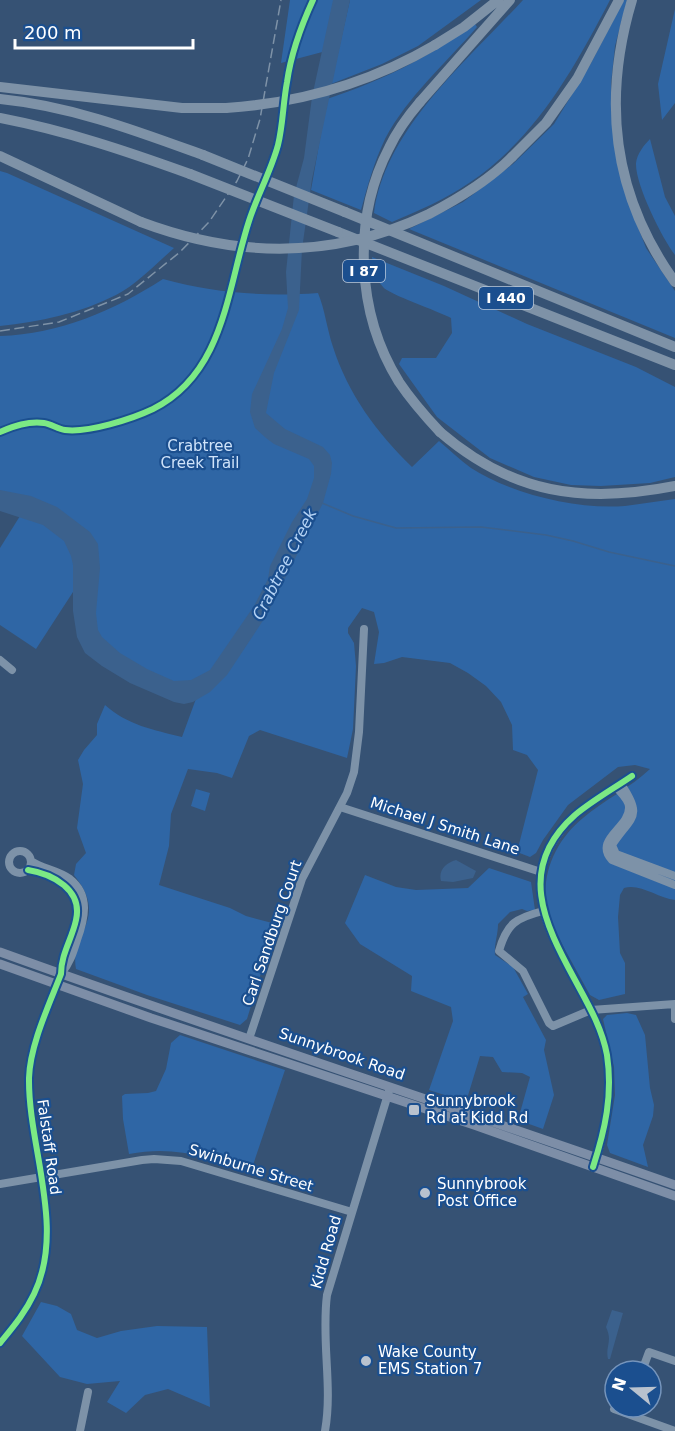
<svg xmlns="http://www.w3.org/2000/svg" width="675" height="1431" viewBox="0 0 675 1431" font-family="'DejaVu Sans',sans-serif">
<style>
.green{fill:#2f66a5}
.water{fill:#3b618d}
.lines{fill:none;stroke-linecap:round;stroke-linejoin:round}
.stream{stroke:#3b618d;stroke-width:1.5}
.minor{stroke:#7d92a8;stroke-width:8}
.major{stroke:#7d8ea7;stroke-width:9}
.highway{stroke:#7e92a7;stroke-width:10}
.rail{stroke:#7e92a7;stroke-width:1.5;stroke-dasharray:10 4.5;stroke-linecap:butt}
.highway-bridge{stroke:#7e92a7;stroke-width:10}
.cycleway-casing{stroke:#1b4f8f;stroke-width:10}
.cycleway{stroke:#7ce984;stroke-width:6}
.poi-dot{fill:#b9c2ce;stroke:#1b4f8f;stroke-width:2}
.labels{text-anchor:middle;stroke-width:4.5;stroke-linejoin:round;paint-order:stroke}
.shield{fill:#1b4f8f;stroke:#bbcadd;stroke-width:1.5}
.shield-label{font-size:14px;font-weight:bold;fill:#fff}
.park-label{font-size:15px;fill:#cfe3fa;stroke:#1b4f8f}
.street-label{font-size:15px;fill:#fff;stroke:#1b4f8f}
.poi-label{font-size:15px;fill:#fff;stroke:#1b4f8f;text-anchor:start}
.water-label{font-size:16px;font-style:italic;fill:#b5d3f5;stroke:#1b4f8f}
</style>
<rect width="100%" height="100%" fill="#365274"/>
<!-- green -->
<path class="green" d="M290 0H343L326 51 281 63Z
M350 0H481L418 46 382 64 331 84Z
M523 0H610C574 69 535 139 469 183 446 199 418 211 392 222L374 213C385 129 468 60 523 0Z
M624 0H627L615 46 611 83 614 146 628 201 646 248 675 291V338L409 229 463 202 513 164 554 124 590 65Z
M675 9V103L662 120 658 84Z
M475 24 477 27C446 63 407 97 385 139 374 162 368 185 361 210L311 190 327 99C386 79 425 59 475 24Z
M650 139 665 197 675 216V255C662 238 635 184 636 163 637 154 644 145 650 139Z
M0 171 7 173 174 248C157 263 136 285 116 295 81 313 39 322 0 326Z
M372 257 444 286 527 324 636 367 675 387V477L650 483 601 486 571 485 534 477 490 458 437 417 399 364 402 358H436L452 333 451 318C438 311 388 294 383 287 375 278 373 268 372 257Z
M163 279C214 293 265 297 318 293 325 310 327 329 333 347 348 394 377 433 412 467L439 441C450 450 460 460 471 468 511 494 577 510 625 506 642 504 658 501 675 499V900C658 898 640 883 624 888L620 895 618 917 620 953 625 963V994L599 1000 590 995C578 972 550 927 546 903 542 870 558 838 583 818 604 800 630 788 650 769L635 765 618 767 568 805 543 840 536 853 530 857 517 852 538 770 527 755 513 750 512 725 501 702 486 686 468 673 450 663 402 657 384 663 374 664 379 632 374 612 362 608 348 628V633L354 643 356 666 353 729 347 758 260 730 249 736 232 778 217 773 188 769 171 814 169 846 159 885 230 908 246 916 276 924 247 1019 240 1025 147 995 76 969C69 932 110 920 74 875L76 864 86 853 77 828 83 784 78 760 84 750 97 735V724L105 705C127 725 154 730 182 737L197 696 97 659 84 575 36 649 0 625V548L25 508 0 501V336C60 334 113 311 163 279Z
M196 789 210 793 205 811 191 806Z
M489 868 531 882 535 910 527 911 522 909 510 912 498 924C498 935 494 944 495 955L513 967 528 994 523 997 546 1040 544 1050 554 1095 543 1129 518 1120 530 1077 522 1073 502 1072 493 1057 480 1056 466 1102 429 1090 453 1021 451 1007 411 991 412 976 360 944 345 923 365 875 396 887 416 890 468 888Z
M627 1013 636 1015 645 1035 650 1088 654 1105 653 1116 643 1145 648 1167 610 1153 607 1145 615 1095 614 1067 603 1019 607 1015Z
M180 1035 285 1070 251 1171C209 1157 174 1145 129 1154L123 1119 122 1096 125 1094 148 1093 156 1091 166 1069 171 1043Z
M41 1302 57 1306 71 1314 77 1330 97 1338 121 1331 157 1326 207 1327 210 1407 168 1389 145 1395 126 1413 107 1402 120 1381 87 1384 60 1377 22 1336Z"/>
<!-- water -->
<path class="water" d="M333 0H350L312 179 302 249 299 310 274 373 266 413 285 429 323 447 330 455 332 463 331 474 323 503 266 616 227 675 210 692 193 702 184 704 174 702 130 683 102 666 85 653 77 637 73 611V565L71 556 64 541 43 525 0 511V490L31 496 57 507 90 532 98 544 100 568 96 613 98 630 102 637 120 653 147 669 174 681 191 680 210 670 254 606 268 579 270 566 292 522 307 499 314 478V466L309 459 274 444 266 438 255 428 250 412 252 394 282 329 288 308 286 272 294 195 304 158 312 97Z
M456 860 476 871 473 878 453 882 441 881C438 870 446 863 456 860Z
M612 1310 623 1313 610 1359H608C605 1346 613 1342 606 1327Z"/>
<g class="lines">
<!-- stream -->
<path class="stream" d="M322 503 353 516 396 528 481 527 546 535 573 541 609 552 675 566"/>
<!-- minor -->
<path class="minor" d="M0 660 12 670
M621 784C644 818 631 816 612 845L616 854 675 876
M616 787C621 793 629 800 629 807 630 828 593 839 612 860L675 885
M340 807 541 872
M9 862a11 11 0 1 1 22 0a11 11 0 1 1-22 0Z
M31 861C43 869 58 870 70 879 90 895 85 918 77 940 73 953 70 963 61 974
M543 911C516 918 507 923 499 951L523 971 549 1023 553 1026 591 1010 675 1004
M675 1004V1019
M249 1039 302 879 347 793 354 772 359 732 364 629
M595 1163C606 1127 613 1093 607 1055 595 981 500 909 560 832 578 807 607 793 632 776
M0 1184 142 1160 154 1159 181 1161 352 1212
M0 1343C13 1327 25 1313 34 1294 66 1228 28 1147 29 1078 30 1045 49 1005 61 974 61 954 72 939 76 920 83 890 53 874 28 870
M642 1371 649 1352 675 1361
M614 1409 675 1431
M80 1431 88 1392
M325 1431C333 1386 321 1341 327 1295L389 1091"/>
<!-- major -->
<path class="major" d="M0 952C224 1033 451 1106 675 1185
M0 964 151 1018 474 1125 675 1196"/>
<!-- highway -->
<path class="highway" d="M632 0C602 100 613 196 675 282
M435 45 464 27 498 0
M0 87 182 108H226
M0 99C71 106 137 131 203 155
M420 102 510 0
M0 118C67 131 126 151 190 174
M0 156 141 222
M512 157 546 123 577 79 619 0
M345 212 675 347
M338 232 675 365
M440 432C512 494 584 504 675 486"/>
<!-- rail -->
<path class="rail" d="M0 331 59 322 128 294 180 252 209 222 237 181 248 159 260 119 281 0"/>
<!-- highway-bridge -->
<path class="highway-bridge" d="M420 102C408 116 397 131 389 148 352 219 356 313 399 382 411 400 425 416 440 432
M226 108C301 103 370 83 435 45
M203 155 345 212
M190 174 338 232
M141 222C237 258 335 259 429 214 458 199 488 181 512 157"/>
<!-- cycleway casing -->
<g class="cycleway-casing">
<path id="cycleway" d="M0 432C14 426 28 421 44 423 51 424 58 429 65 430 88 433 132 419 153 409 225 373 227 288 249 221 257 196 271 171 278 145 283 125 283 103 287 82 291 54 301 26 313 0
M593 1167C605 1130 613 1095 607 1055 602 1028 588 1004 575 980 544 923 516 867 575 815 593 800 613 789 632 776
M0 1343C13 1327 25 1313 34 1294 66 1228 28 1147 29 1078 30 1045 49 1005 61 974 61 954 72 939 76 920 83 890 53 874 28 870"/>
</g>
<!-- cycleway -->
<use href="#cycleway" class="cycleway"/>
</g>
<!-- markers -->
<g class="poi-dot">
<rect x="408" y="1104" width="12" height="12" rx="3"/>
<circle cx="425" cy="1193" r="6"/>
<circle cx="366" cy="1361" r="6"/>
</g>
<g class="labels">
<!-- shield labels -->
<g class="shield">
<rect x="343" y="260" width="42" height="22" rx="4.5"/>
<rect x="479" y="287" width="54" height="22" rx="4.5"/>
</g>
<g class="shield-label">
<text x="364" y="276">I 87</text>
<text x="506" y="303">I 440</text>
</g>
<!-- park labels -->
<g class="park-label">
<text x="200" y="451">Crabtree<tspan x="200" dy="17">Creek Trail</tspan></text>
</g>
<!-- street labels -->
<g class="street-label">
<text transform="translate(445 826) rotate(18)" y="5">Michael J Smith Lane</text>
<text transform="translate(272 933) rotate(-71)" y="5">Carl Sandburg Court</text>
<text transform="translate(342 1054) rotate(19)" y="5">Sunnybrook Road</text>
<text transform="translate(49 1147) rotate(82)" y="5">Falstaff Road</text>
<text transform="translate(251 1168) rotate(17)" y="5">Swinburne Street</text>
<text transform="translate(326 1252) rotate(-74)" y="5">Kidd Road</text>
</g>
<!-- poi labels -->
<g class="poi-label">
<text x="426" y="1106">Sunnybrook<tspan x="426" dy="17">Rd at Kidd Rd</tspan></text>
<text x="437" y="1189">Sunnybrook<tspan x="437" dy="17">Post Office</tspan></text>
<text x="378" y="1357">Wake County<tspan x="378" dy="17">EMS Station 7</tspan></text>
</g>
<!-- water labels -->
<g class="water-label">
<text transform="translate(284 564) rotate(-63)" y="6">Crabtree Creek</text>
</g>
</g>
<!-- north arrow -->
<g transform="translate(633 1389) rotate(289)"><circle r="28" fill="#1b4f8f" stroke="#7695bc" stroke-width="1.5"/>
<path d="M0-4.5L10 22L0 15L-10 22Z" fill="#b9c2ce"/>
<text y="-9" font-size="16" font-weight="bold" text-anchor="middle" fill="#ffffff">N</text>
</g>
<!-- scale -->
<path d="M15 39v9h178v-9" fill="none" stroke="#ffffff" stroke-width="3"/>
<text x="24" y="39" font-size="18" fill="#ffffff" stroke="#1b4f8f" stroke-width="4.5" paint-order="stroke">200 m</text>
</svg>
